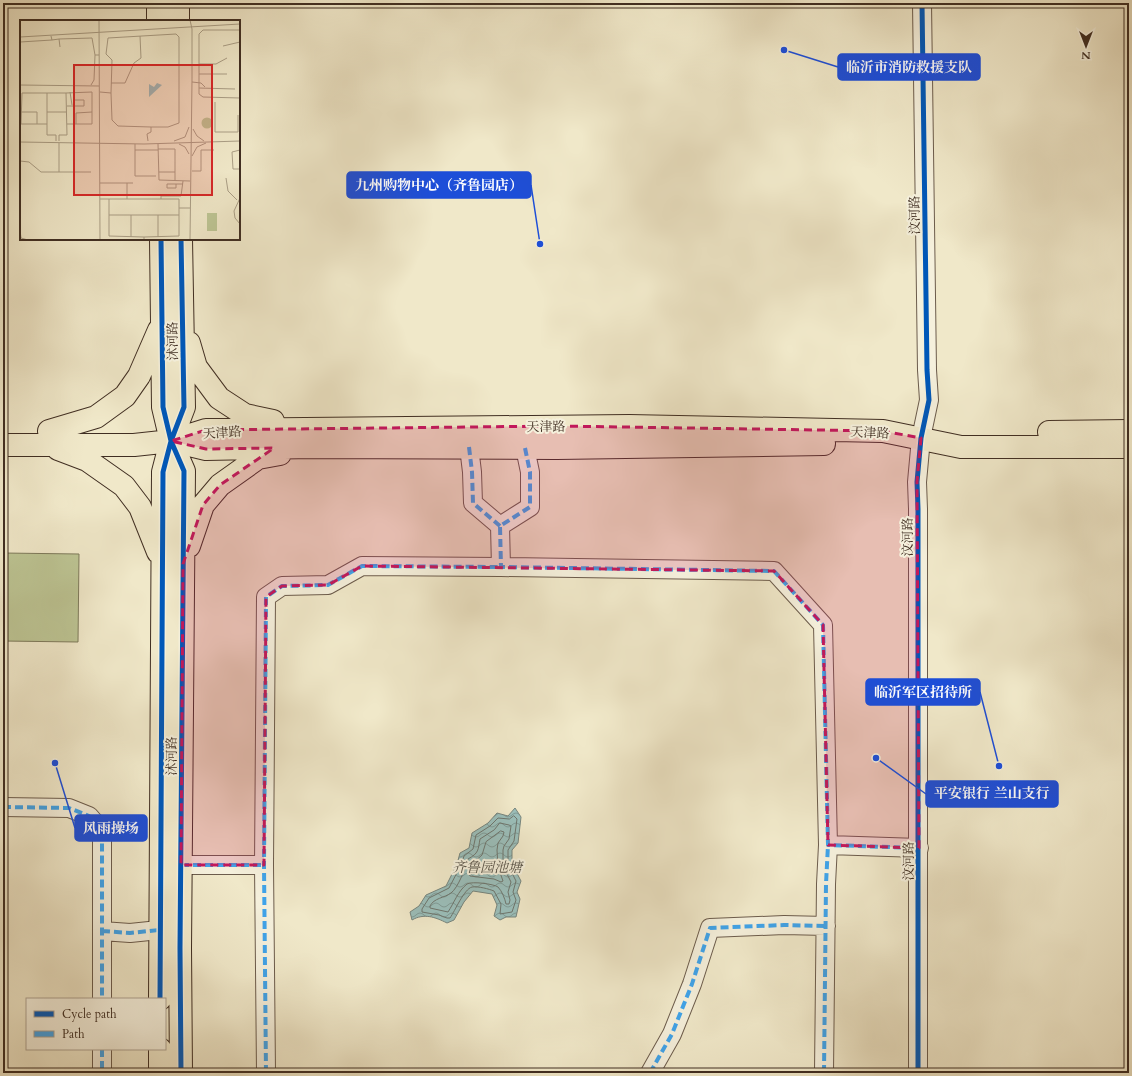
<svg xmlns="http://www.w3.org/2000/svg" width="1132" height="1076" viewBox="0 0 1132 1076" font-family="Cardo,'Noto Serif SC',serif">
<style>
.green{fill:#bdc594;stroke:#7e7a5b}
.water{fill:url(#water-waves);stroke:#77857e}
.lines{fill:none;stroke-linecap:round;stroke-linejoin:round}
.shore{stroke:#6e766e;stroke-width:1}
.minor-casing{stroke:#6c5c4c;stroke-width:20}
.major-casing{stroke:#402e22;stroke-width:24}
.minor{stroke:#f5f0dc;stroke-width:18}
.major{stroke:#f0e8c9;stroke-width:22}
.quiet{stroke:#3fa3ea;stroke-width:4;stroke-dasharray:8 4;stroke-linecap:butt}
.cycleway-casing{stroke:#f5f0dc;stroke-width:8}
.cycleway{stroke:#0057b8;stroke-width:5}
.marked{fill:#c2185b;fill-opacity:0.2;stroke:#c2185b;stroke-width:3;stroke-dasharray:8 5;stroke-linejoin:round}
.labels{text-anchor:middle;stroke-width:4;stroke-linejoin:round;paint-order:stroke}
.street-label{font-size:13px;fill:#402e22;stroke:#f5f0dc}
.water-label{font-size:14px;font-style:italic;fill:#575248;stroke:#f5f0dc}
.inset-road{fill:none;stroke:#aa9e86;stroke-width:1}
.view{fill:#d62828;fill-opacity:0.15;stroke:#d62828;stroke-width:2}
.inset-edge{fill:none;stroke:#402e22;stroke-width:2}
.leader{fill:none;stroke:#1d4ed8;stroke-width:1.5}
.callout-dot{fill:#1d4ed8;stroke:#f5f0dc;stroke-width:1.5}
.callout{fill:#1d4ed8;stroke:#1d4ed8;stroke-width:1.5}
.callout-label{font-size:14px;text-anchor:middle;font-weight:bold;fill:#fff}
</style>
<defs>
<pattern id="water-waves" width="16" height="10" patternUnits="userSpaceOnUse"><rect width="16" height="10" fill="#9bbfbb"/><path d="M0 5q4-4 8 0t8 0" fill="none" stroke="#809c98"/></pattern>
</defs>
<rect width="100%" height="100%" fill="#f0e8c9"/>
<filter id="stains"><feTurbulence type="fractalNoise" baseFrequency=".005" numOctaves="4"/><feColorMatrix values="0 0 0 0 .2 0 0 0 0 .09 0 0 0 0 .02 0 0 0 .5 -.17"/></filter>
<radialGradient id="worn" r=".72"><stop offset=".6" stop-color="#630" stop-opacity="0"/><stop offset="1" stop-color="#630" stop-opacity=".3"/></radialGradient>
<!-- green -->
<path class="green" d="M3 553 79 554 78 642 3 641Z"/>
<!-- water -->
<path class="water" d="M515 808 521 817 518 843 512 850V864L521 881 517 892 520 899 516 917H506L500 920 494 916 497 905 492 894 473 891 464 902 454 920 447 923C435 917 424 913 412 920L410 912 419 906 426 895 446 886 457 864 460 853 469 848 472 833 488 823 497 813 508 816Z"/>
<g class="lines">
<!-- shore -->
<path class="shore" d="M514 816 517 819 514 841 508 850V865L516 881 513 892 516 900 512 912 500 914 501 904 494 891C489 889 478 886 472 887 464 889 455 911 450 918H447L439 915 422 912V909L429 898 449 888 461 865 464 856 473 849 476 835 490 826 498 818 509 819Z
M500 823 509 825 511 826 509 839 504 846 503 850V866L511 882 508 892 510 900 509 904H506C505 899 502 891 498 887 494 884 472 881 467 884 458 891 454 903 448 912L430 908V906C434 898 444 898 451 893 458 888 466 867 468 859 479 853 478 850 480 839L494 830Z
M501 831 504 832 503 836 498 843 497 850 498 867 503 881 501 882 494 879 470 876 469 874 473 863 482 855 486 842Z"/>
<!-- minor casing -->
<g class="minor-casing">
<path id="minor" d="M469 447 472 472 473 503 500 526
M525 448 530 472V507L500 526 501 567 774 571 823 625 828 845 919 848
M3 807 69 808 89 816 102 831V999
M181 865H264
M102 931 130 933 159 930
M102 1049V1073
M266 1073 264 865 266 597 282 586 328 585 362 566 501 567
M650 1073 672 1034 692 984 710 928 784 925 826 926
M824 1073 826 884 828 845
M918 1073V509L917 482 921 438 929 400 927 370 922 3"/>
</g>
<!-- major casing -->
<g class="major-casing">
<path id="major" d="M158 3V21
M178 3V21
M161 239 163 407 171 441 184 471 180 948 181 1073
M189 343 196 367 219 398 245 415 273 421
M49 431 96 417 125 396 139 376 159 330
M1049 432 1129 431
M173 441 206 449 313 447 557 448 824 444
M3 445H134L171 441 206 430 629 426 883 431 961 447H1129
M58 449 87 460 124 486 140 507 158 552
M189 546 203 505 220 485 258 458 280 454
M160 999 163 472 171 441 184 407 181 239
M160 1049V1073"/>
</g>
<!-- minor -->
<use href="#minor" class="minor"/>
<!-- major -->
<use href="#major" class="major"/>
<!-- quiet -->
<path class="quiet" d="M469 447 472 472 473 503 500 526
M525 448 530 472V507L500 526 501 567 774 571 823 625 828 845 919 848
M3 807 69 808 89 816 102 831V999
M181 865H264
M102 931 130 933 159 930
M102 1049V1073
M266 1073 264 865 266 597 282 586 328 585 362 566 501 567
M650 1073 672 1034 692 984 710 928 784 925 826 926
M824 1073 826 884 828 845"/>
<!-- cycleway casing -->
<g class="cycleway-casing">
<path id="cycleway" d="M161 239 163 407 171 441 184 471 180 948 181 1073
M160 999 163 472 171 441 184 407 181 239
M918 1073V509L917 482 921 438 929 400 927 370 922 3"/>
</g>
<!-- cycleway -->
<use href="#cycleway" class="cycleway"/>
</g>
<!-- marked area -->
<path class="marked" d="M557 426 883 431 921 438 917 482 919 848 828 845 823 625 774 571 362 566 328 585 282 586 266 597 264 865H181L183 564 203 505 220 485 274 448 206 449 171 441 206 430Z"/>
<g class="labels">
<!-- street labels -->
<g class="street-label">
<text transform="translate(914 215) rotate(-91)" y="5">汶河路</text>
<text transform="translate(172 341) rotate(-91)" y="5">沭河路</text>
<text transform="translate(546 426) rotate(-1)" y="5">天津路</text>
<text transform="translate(222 432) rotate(-4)" y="5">天津路</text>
<text transform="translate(870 432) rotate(3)" y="5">天津路</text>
<text transform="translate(907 537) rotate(-90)" y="5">汶河路</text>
<text transform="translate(171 756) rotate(-90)" y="5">沭河路</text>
<text transform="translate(908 861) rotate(-90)" y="5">汶河路</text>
</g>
<!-- water labels -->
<g class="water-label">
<text x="487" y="872">齐鲁园池塘</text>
</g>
</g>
<!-- overview -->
<g transform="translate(20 20)">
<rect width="220" height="220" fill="#f0e8c9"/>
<path d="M181.5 103a5.5 5.5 0 1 1 11 0a5.5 5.5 0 1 1-11 0ZM187 193H197V211H187Z" fill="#bdc594"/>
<path d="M129 64 134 67 137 63 142 65 129 77Z" fill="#9bbfbb"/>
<path class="inset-road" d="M79 0 80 220M170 0 172 9V60L170 220M220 10H183L179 14V74L183 77 220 78M31 16 32 20 39 19 40 27M0 17 220 4M39 19 72 18 75 35H79M0 22 32 20M203 26 220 22M179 44H196L207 38M179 54H207M172 62 181 63 185 67M91 63H105L114 43 121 38 120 16M0 65 79 66M71 65 74 60 75 35M179 68 215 69M50 72 52 85M80 72 91 73 92 100 98 106 131 107V112L127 114 128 121M27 73V115H36V121M46 73 72 72V104H47M91 73 92 40 86 34 88 18 156 14 159 17V103L148 107H131M195 82V112H218V95M47 86H64V80H54V86M1 92H17V104M27 92H47M27 104H1L2 73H46L47 115H39V121M56 104V93L72 92M173 109 177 116 184 121M154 121 165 117 169 107M0 122 124 124 220 121M115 124V156H136M138 124 139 160 170 161M159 124 165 127 169 134M138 129H155V161M115 130H138M220 130 212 132 213 149H220M172 136 177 127 186 123M0 141 9 142 21 152H71M172 151H181V130H194M39 152V123M139 152H155M206 158 208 171 217 180M80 163H113M156 164V168H147V164H163M220 178 214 191 215 198 220 204M80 179H107V163M89 179V216L124 217V220M107 179H159V188M141 179V176H161L163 161M89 195H159M138 195V217M0 210 1 218 8 220M111 217V195M124 217 159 216V188H170"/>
<path class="view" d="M54 45H192V175H54Z"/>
<rect width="220" height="220" class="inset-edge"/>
</g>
<!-- callouts -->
<path class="leader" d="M784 50L838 67M540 244L531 185M999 766L980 692M876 758L926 794M55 763L75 828"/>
<g class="callout-dot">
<circle cx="784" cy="50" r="4"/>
<circle cx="540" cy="244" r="4"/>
<circle cx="999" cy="766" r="4"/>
<circle cx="876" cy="758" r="4"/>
<circle cx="55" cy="763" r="4"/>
</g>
<g class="callout">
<rect x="838" y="54" width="142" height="26" rx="4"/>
<rect x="347" y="172" width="184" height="26" rx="4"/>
<rect x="866" y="679" width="114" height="26" rx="4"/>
<rect x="926" y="781" width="132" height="26" rx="4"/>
<rect x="75" y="815" width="72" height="26" rx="4"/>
</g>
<g class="callout-label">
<text x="909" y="72">临沂市消防救援支队</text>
<text x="439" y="190">九州购物中心（齐鲁园店）</text>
<text x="923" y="697">临沂军区招待所</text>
<text x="992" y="798">平安银行 兰山支行</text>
<text x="111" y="833">风雨操场</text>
</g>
<!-- margin -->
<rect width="1132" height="1076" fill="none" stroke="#f0e8c9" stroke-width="16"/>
<rect x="4" y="4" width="1124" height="1068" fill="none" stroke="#402e22" stroke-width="2"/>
<rect x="8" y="8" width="1116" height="1060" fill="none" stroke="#402e22"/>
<!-- legend -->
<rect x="26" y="998" width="140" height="52" fill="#f5f0dc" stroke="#ada292"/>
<rect x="34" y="1011" width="20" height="6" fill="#0057b8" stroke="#ada292"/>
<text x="62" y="1018" font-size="12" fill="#402e22">Cycle path</text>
<rect x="34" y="1031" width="20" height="6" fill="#3fa3ea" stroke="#ada292"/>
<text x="62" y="1038" font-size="12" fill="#402e22">Path</text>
<!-- north arrow -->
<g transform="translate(1086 46) rotate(180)" stroke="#f5f0dc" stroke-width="3" paint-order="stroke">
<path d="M0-3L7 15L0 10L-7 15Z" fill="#402e22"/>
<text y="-6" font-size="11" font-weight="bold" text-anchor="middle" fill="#402e22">N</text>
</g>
<rect width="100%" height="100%" filter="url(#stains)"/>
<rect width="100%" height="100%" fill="url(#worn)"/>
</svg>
